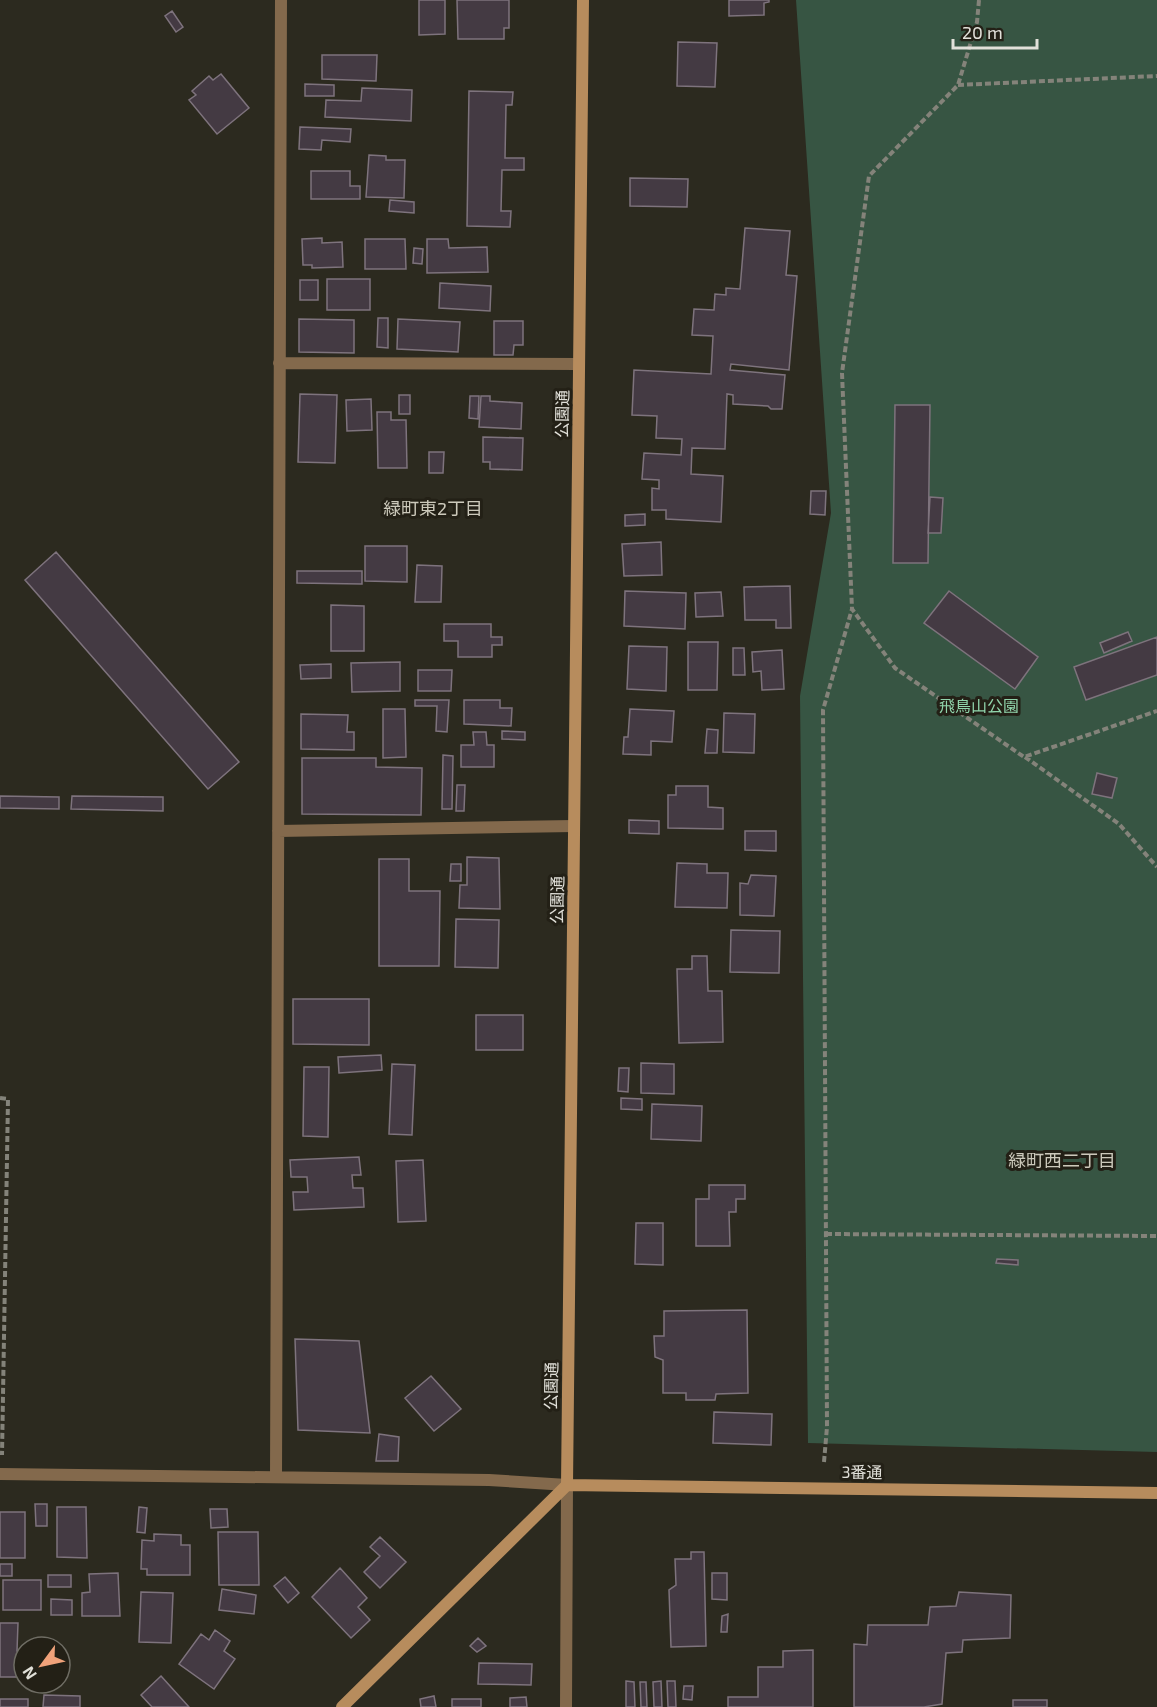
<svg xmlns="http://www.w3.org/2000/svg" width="1157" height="1707" viewBox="0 0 1157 1707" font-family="'Exo 2','Noto Sans JP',sans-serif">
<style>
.green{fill:#375543}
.building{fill:#443a43;stroke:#7e737d;stroke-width:1.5}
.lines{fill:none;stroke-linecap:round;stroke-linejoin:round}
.path{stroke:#84837a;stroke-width:4;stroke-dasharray:6 3;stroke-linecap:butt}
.street{stroke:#83694c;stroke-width:12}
.secondary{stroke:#b78c5d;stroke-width:12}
.labels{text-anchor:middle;stroke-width:6;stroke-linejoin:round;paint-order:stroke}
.street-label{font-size:16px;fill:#e1e0d9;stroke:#232016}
.park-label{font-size:16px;fill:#91d5ac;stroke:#232016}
.neighbourhood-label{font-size:18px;fill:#ccc9bb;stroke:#232016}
</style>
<rect width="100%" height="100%" fill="#2c2a1f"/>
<!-- green -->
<path class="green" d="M796 0H1157V1452L808 1443 800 696 831 513Z"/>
<!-- building -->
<path class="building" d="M419 0H445V34L419 35Z
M457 0H509V28H504V39H458Z
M729 0H769V2L764 3V15L729 16Z
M172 11 183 27 176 32 165 16Z
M678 42 717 43 715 87 677 86Z
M322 55H377L376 81 322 79Z
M221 74 249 108 217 134 189 100 196 95 192 91 209 76 213 80Z
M305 84 334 85V96H305Z
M362 88 412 90 411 121 325 117 326 100 361 101Z
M469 91 513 92 512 105H506L505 158H524V170H502L501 211H511L510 227 467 226Z
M300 127 351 129 350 142 322 140 321 150 299 149Z
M369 155 386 156V160H405L404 198 366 197Z
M311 171H350V186H360V199H311Z
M630 178 688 179 687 207 630 206Z
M390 200 414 202V213L389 211Z
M745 228 790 231 786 275 797 276 789 370 731 364 730 370 785 375 782 409H771L768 406 733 404V395L727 394 725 449 692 448 691 474 723 476 721 522 666 519V510H652V488L659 489V480L642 479 644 453 681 455 682 439 656 438 657 416 632 415 634 370 711 374 713 336 692 335 694 309 714 310 715 294 726 295V288L740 289Z
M322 238V243L342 242 343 267 312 268V265H303L302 239Z
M365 239H405L406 269H365Z
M427 239H448L449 248 487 247 488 272 427 273Z
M414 248 423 249 422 264 413 263Z
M327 279H370V310H327Z
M300 280H318V300H300Z
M440 283 491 286 490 311 439 308Z
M378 318H388V348L377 347Z
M299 319 354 320V353L299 352Z
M398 319 460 322 458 352 397 349Z
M494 321H523V345H514L513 355H494Z
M300 394 337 395 335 463 298 462Z
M399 395H410V414H399Z
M470 396H479L478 419 469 418Z
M481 396H490V401L522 403 521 429 479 427Z
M371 399 372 430 347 431 346 400Z
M895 405H930L928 563H893Z
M377 412H391V420H406L407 468H378Z
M483 437 523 438 522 470 490 469V462H483Z
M429 452H444L443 473H429Z
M811 491H826L825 515 810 514Z
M930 497 943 498 941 533H928Z
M645 514V525L625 526V515Z
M661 542 662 575 624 576 622 544Z
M365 546H407V582L365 581Z
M56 552 239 762 208 789 25 580Z
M417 565 442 566 441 602H415Z
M297 571H362V584L297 583Z
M790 586 791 628H776V620H745L744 587Z
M625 591 686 593 685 629 624 626Z
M949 591 1038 657 1015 689 924 623Z
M721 592 723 616 696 617 695 593Z
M331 605 364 606V651H331Z
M444 624H491V637H502V645H492V657H458V641H444Z
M1128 632 1132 641 1104 653 1100 643Z
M1157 637V675L1086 700 1074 667Z
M688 642H718L717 690H688Z
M629 646 667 647 666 691 627 689Z
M733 648H744L745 675H733Z
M782 650 784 689 762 690 761 671 753 672 752 652Z
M400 662V691L352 692 351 663Z
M331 664V678L301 679 300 665Z
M418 670H452L451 691H418Z
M415 700H449L447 732 436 731 437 706H415Z
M464 700H500V708H512L511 726 464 724Z
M383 709H405L406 757 383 758Z
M630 709 674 711 672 742 651 741V755L623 754 624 737H628Z
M724 713 755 714 754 753 723 752Z
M301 714 348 715 347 732H354V750L301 749Z
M707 729 718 730 717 753H705Z
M502 731 525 732V740L502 739Z
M473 732H486L487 745H494V767H461V745H474Z
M443 755 453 756 452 809H442Z
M302 758H376V767L422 768 421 815 302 814Z
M1097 773 1117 778 1112 798 1092 794Z
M457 785H465L464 811H456Z
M676 786H708V807L723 808V829L668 828V795H676Z
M0 796 59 797V809L0 808Z
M72 796 163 797V811L71 809Z
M629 820 659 821V834L629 833Z
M745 831H776V851L745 850Z
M467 857 499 858 500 909 459 908 460 885H467Z
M379 859H409V891H440L439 966H379Z
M677 863 707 864V873H728L727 908 675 907Z
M451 864H461V881H450Z
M751 875 776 876 774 916 740 915V883L748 884Z
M456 919 499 920 498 968 455 967Z
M731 930 780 931 779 973 730 972Z
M692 956H707L708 991H722L723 1042 679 1043 677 969H692Z
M293 999H369V1045L293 1044Z
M476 1015H523V1050H476Z
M381 1055 382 1070 339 1073 338 1057Z
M641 1063 674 1064V1094L641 1093Z
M392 1064 415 1065 412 1135 389 1134Z
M304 1067H329L328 1137 303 1136Z
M619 1068H629L628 1092 618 1091Z
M621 1098 642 1099V1110L621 1109Z
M652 1104 702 1106 701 1141 651 1139Z
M359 1157 361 1175H352L353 1188H363L364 1207 294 1210 293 1192H308L307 1177H291L290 1160Z
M423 1160 426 1221 398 1222 396 1161Z
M709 1185H745V1199H736V1212H729L730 1246H696V1199H709Z
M636 1223H663V1265L635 1264Z
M997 1259 1018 1260V1265L996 1263Z
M747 1310 748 1393 716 1394 715 1400H686V1393H663V1360L655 1357 654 1336H664V1311Z
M295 1339 359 1341 370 1433 298 1430Z
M431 1376 461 1409 434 1431 405 1398Z
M714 1412 772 1414 771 1445 713 1443Z
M379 1434 399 1437 398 1461H376Z
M35 1504H47V1526H36Z
M57 1507H86L87 1558 57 1557Z
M139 1507 147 1508 145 1533 137 1532Z
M210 1509H227L228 1527 211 1528Z
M0 1512H25V1558H0Z
M218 1532H258L259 1585H219Z
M154 1534 181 1535V1545H190V1575H147V1569H141L142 1540 154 1541Z
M380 1537 406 1562 380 1588 364 1572 380 1556 370 1547Z
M691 1552H704L706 1646 671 1647 669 1590 676 1585 675 1559H691Z
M0 1564H12V1576H0Z
M340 1568 367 1598 358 1607 370 1620 351 1638 312 1597Z
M118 1573 120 1616H82V1593L90 1592 89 1574Z
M712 1573H727V1600L712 1599Z
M48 1575H71V1587H48Z
M285 1577 299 1593 288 1603 274 1586Z
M3 1580H41V1610H3Z
M222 1589 256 1595 254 1614 219 1610Z
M141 1592 173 1593 171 1643 139 1642Z
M959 1592 1011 1595 1010 1638 963 1640 962 1652 946 1653 942 1704 924 1707H854V1644L867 1645 868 1625H928L930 1607 956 1606Z
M51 1599 72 1600V1615H51Z
M728 1614 727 1632H721L722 1616Z
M0 1623H18L17 1651H24V1677H0Z
M215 1630 230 1641 224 1651 235 1659 214 1689 179 1664 201 1634 209 1640Z
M478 1638 486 1646 477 1652 470 1646Z
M813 1650V1707H728V1697H758V1667H783V1651Z
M479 1663 532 1664 531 1685 478 1684Z
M161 1676 189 1707H152L141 1695Z
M626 1681 634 1682 635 1707H626Z
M661 1681 662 1707H654L653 1682Z
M667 1681H675L676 1707H668Z
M640 1682H646L647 1707H641Z
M684 1686H693L692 1700 683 1699Z
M44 1695 80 1696V1707H43Z
M434 1696 436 1707H421L420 1699Z
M526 1697 527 1707H510V1698Z
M0 1699H28V1707H0Z
M452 1699H481V1707H452Z
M1013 1700H1047V1707H1013Z"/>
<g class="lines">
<!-- path -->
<path class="path" d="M979 0 977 22 958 85 869 176 842 373 852 609 895 668 1024 757 1157 711
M958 85 1157 76
M1025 757 1119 824 1157 867
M0 1098 8 1099 2 1455
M826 1234 1157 1236
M824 1462 827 1427 823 710 852 609"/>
<!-- street -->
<path class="street" d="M279 363 579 364
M278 831 574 826
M0 1474 489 1480 567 1485 566 1707
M276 1477 281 0"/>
<!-- secondary -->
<path class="secondary" d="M567 1485 1157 1493
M342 1707 567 1485 583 0"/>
</g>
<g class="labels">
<!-- street labels -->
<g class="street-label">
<text transform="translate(562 414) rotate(-89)" y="6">公園通</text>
<text transform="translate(557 900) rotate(-89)" y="6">公園通</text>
<text transform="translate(551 1386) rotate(-89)" y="6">公園通</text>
<text transform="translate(862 1472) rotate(1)" y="6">3番通</text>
</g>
<!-- park labels -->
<g class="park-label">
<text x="979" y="712">飛鳥山公園</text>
</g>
<!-- neighbourhood labels -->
<g class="neighbourhood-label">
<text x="433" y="515">緑町東2丁目</text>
<text x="1062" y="1167">緑町西二丁目</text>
</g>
</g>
<!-- north arrow -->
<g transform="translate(42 1665) rotate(237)"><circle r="28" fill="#232016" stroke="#6f6d64" stroke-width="1.5"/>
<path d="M0-4.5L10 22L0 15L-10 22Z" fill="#f0a27a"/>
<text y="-9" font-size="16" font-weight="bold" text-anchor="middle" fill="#e1e0d9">N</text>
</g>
<!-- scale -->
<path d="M953 39v9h84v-9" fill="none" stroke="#e1e0d9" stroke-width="3"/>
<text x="962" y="39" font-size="18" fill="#e1e0d9" stroke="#232016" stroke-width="4.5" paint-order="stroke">20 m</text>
</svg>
